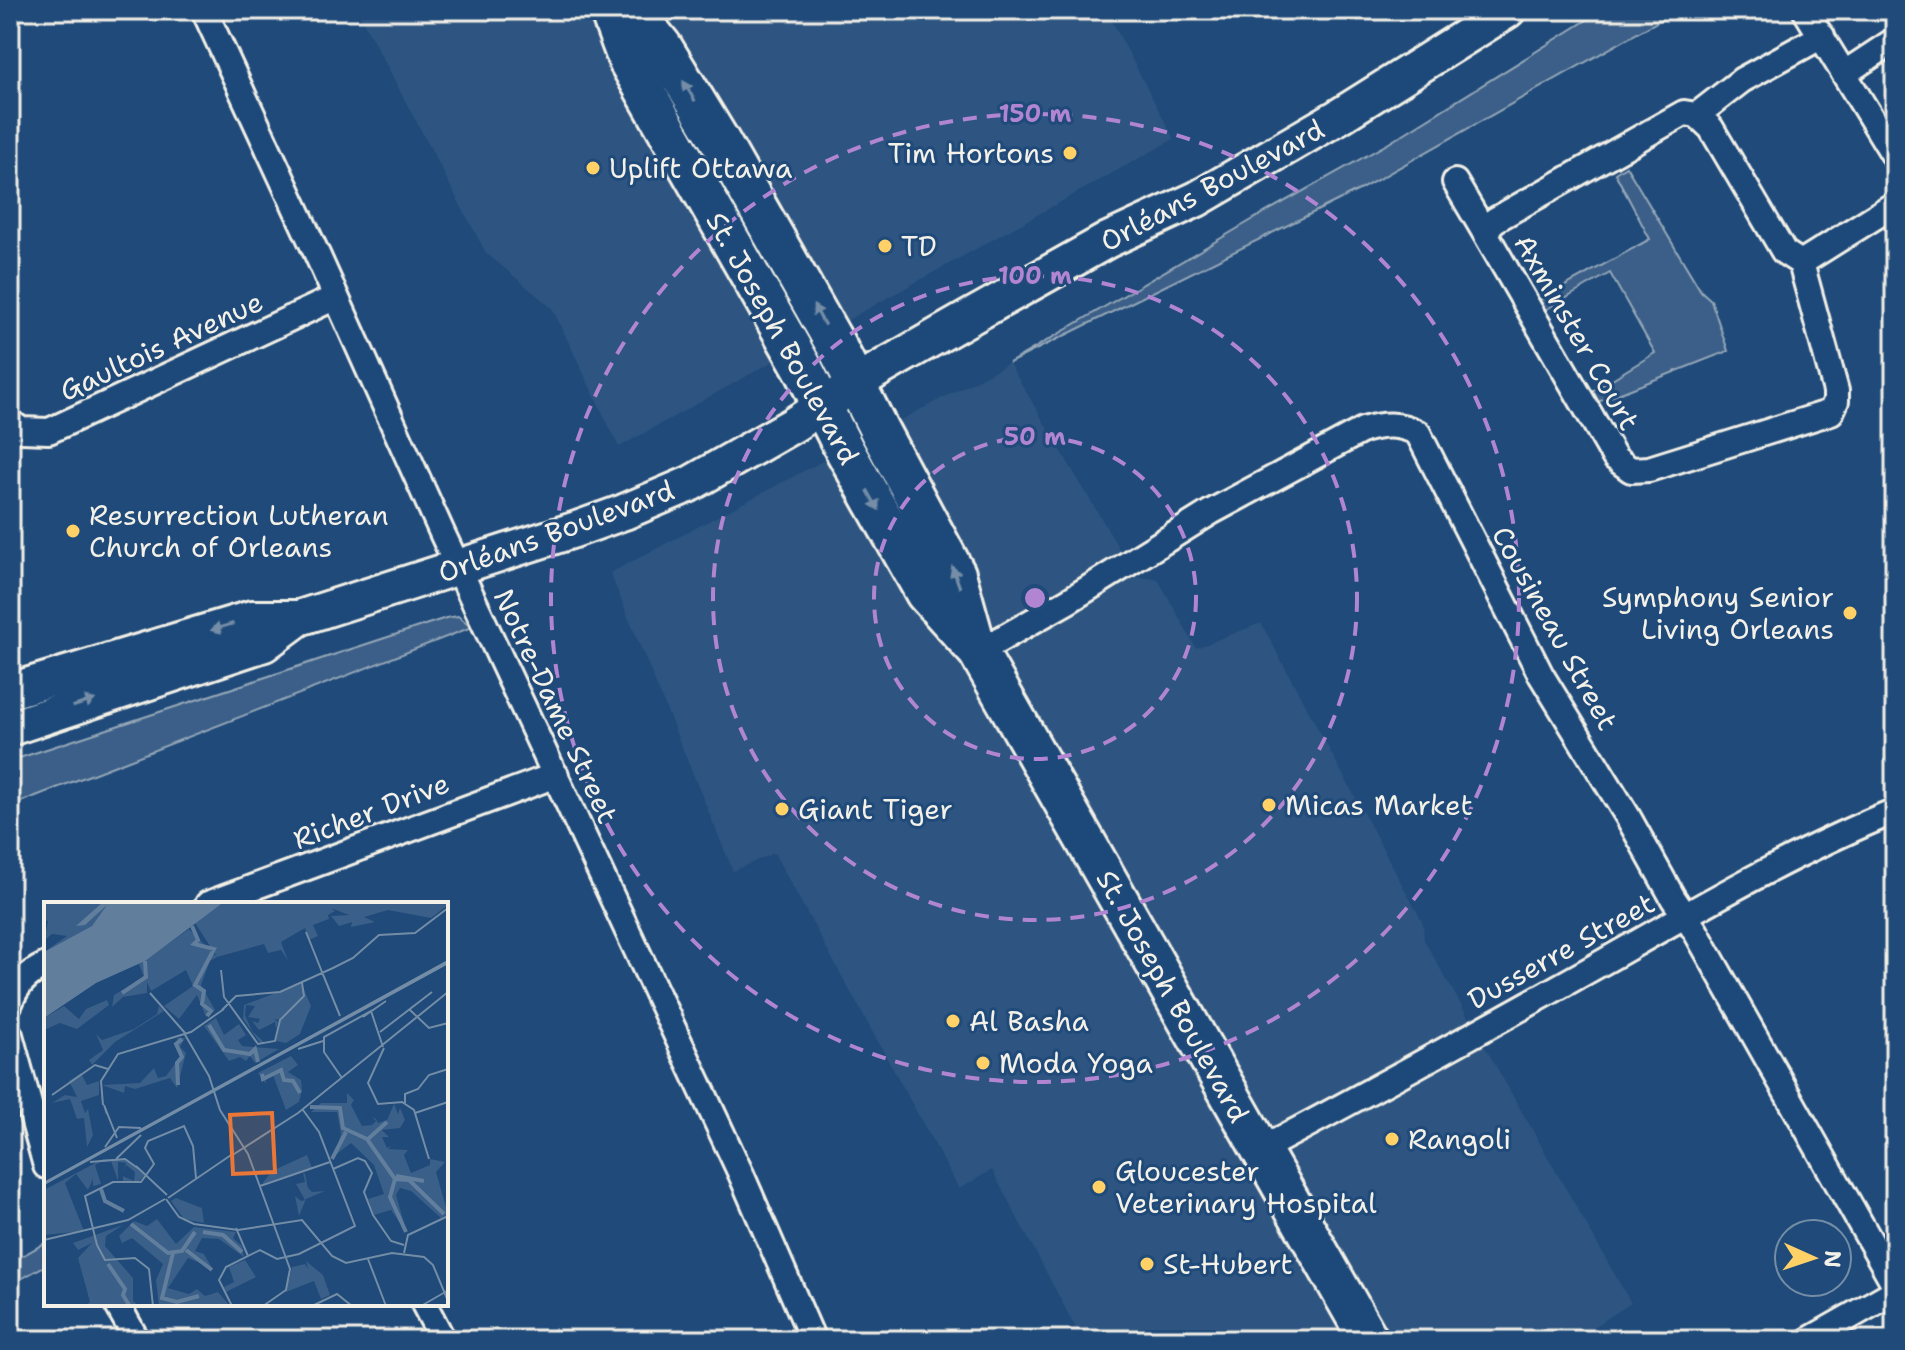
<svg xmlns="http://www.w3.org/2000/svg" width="1905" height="1350" viewBox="0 0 1905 1350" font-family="'Shantell Sans',sans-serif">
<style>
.built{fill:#2d5581}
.green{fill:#3a5f88;stroke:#97a8b8;stroke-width:2}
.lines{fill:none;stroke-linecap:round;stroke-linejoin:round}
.street-casing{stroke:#f4f1e8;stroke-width:30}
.secondary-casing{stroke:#f4f1e8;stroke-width:40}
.primary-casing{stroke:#f4f1e8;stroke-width:44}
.street{stroke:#1f4a7a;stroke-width:24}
.secondary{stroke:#1f4a7a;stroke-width:34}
.primary{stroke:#1f4a7a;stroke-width:38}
.oneway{fill:#748da6}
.ring{fill:none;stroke:#b185d1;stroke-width:4;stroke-dasharray:14 10}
.poi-dot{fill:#ffd166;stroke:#1f4a7a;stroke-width:3}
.labels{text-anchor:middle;stroke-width:6;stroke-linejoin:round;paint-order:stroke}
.poi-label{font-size:28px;fill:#f4f1e8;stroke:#1f4a7a;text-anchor:start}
.street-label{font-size:28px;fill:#f4f1e8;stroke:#1f4a7a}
.inset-river{fill:none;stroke:#627e9d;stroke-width:4}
.inset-road{fill:none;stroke:#748da6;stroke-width:2}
.view{fill:#ea7738;fill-opacity:0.15;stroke:#ea7738;stroke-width:4}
.inset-edge{fill:none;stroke:#f4f1e8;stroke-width:4}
.centre{fill:#b185d1;stroke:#1f4a7a;stroke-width:4}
.ring-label{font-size:24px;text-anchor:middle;font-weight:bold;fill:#b185d1;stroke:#1f4a7a;stroke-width:6;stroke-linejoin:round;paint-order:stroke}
</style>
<rect width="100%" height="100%" fill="#1f4a7a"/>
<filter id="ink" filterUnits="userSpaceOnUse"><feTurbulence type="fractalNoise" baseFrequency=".0125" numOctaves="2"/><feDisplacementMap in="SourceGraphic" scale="16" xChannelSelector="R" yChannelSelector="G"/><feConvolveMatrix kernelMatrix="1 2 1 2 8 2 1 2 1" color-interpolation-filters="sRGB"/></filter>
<g filter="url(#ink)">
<!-- built -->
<path class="built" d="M357 10H1106L1174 139 619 447 552 308 486 253Z
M1009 363 1136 577 1158 579 1196 648 1261 623 1423 923 1424 940 1631 1303 1574 1340H1082L992 1170 959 1189 774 853 733 871 610 573Z"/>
<!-- green -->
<path class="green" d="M1603 10H1678L1359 190 1009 363 1257 217 1389 143Z
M1626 166 1701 291 1711 300 1728 351 1595 403 1589 393 1655 353 1610 273 1540 313 1534 303 1650 239 1615 173Z
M458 616 472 627 10 806V761L446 618Z
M45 1243 46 1265 10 1285V1263Z"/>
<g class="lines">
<!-- street casing -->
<g class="street-casing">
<path id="street" d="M204 10 316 252 443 535 741 1174 813 1340
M1805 10 1895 157
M1845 73 1895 40
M1684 113 1697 115 1711 128 1784 252 1801 263 1836 391V401L1831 412 1649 469 1631 470 1615 458 1488 238 1487 228 1495 220Z
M1697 115 1742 80 1822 36
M1455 182 1488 238
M1801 263 1895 204
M10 422 21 430 49 431 336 297
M978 652 1068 601 1211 512 1363 430C1383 424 1399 423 1418 433L1541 675 1628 817 1673 898 1696 932 1895 1285
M208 904 556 775
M10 1003C17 984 27 974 46 965
M10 1035 46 1166
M1260 1150C1376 1089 1491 1025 1605 961 1700 907 1794 852 1895 811
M117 1304 137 1340
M424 1304 443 1340
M1809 1340 1895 1291"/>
</g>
<!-- secondary casing -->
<g class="secondary-casing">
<path id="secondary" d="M10 691 252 618H299L574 530 624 512 690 484 793 425 876 371 965 320 1108 240 1197 199 1338 117 1508 10
M10 728 264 644 299 618"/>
</g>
<!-- primary casing -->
<g class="primary-casing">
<path id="primary" d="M609 10 628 61 804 370 844 449 925 593 978 652 1369 1340
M633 10 662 46 720 141 838 349 880 432 956 574 975 642"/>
</g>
<!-- street -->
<use href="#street" class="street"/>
<!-- secondary -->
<use href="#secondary" class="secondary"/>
<!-- primary -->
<use href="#primary" class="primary"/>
</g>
<!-- one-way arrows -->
<defs><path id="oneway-solid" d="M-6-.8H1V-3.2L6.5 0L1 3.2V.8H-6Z" transform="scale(2)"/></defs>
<g class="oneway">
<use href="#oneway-solid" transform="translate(689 91) rotate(-121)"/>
<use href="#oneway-solid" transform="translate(819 315) rotate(-119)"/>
<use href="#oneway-solid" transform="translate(873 500) rotate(61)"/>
<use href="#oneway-solid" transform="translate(956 577) rotate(-110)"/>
<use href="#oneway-solid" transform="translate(222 627) rotate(163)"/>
<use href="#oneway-solid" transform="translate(84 703) rotate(-18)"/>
</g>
</g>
<!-- distance rings -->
<g class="ring">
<circle cx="1035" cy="598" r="161"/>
<circle cx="1035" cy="598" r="322"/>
<circle cx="1035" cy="598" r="484"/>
</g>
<!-- markers -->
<g class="poi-dot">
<circle cx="1070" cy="153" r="8"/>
<circle cx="593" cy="168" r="8"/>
<circle cx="885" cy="246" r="8"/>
<circle cx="73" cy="531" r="8"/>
<circle cx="1850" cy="613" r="8"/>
<circle cx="1269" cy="805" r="8"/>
<circle cx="782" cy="809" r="8"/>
<circle cx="953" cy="1021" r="8"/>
<circle cx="983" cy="1063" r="8"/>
<circle cx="1392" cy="1139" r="8"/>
<circle cx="1099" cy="1187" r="8"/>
<circle cx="1147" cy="1264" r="8"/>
</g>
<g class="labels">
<!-- poi labels -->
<g class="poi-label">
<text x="1054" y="163" text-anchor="end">Tim Hortons</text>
<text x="609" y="178">Uplift Ottawa</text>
<text x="901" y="256">TD</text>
<text x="89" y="525">Resurrection Lutheran<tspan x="89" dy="32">Church of Orleans</tspan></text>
<text x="1834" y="607" text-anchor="end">Symphony Senior<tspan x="1834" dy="32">Living Orleans</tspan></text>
<text x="1285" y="815">Micas Market</text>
<text x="798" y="819">Giant Tiger</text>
<text x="969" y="1031">Al Basha</text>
<text x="999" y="1073">Moda Yoga</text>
<text x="1408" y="1149">Rangoli</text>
<text x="1115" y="1181">Gloucester<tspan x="1115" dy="32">Veterinary Hospital</tspan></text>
<text x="1163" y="1274">St-Hubert</text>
</g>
<!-- street labels -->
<g class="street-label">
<text transform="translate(1212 185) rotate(-28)" y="10">Orléans Boulevard</text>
<text transform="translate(1577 332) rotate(60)" y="10">Axminster Court</text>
<text transform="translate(783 338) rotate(61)" y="10">St. Joseph Boulevard</text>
<text transform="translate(161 346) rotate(-25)" y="10">Gaultois Avenue</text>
<text transform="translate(556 531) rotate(-20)" y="10">Orléans Boulevard</text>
<text transform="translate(1555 628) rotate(61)" y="10">Cousineau Street</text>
<text transform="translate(556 706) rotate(65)" y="10">Notre-Dame Street</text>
<text transform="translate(371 811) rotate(-21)" y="10">Richer Drive</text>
<text transform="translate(1561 951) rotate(-29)" y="10">Dusserre Street</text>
<text transform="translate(1173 996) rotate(61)" y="10">St. Joseph Boulevard</text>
</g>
</g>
<!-- overview -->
<g transform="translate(44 902)">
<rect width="404" height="404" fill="#1f4a7a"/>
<path d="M0 0H69L47 25 0 50 23 34 8 32 0 39 4 19 0 18ZM180 0H404V3L387 16 344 8 320 15 331 20 307 25 308 20 295 24 287 14 305 13 287 6 291 9 284 13 285 17 269 23 274 34 265 38 261 26 237 40 244 59 237 48 224 51 220 42 173 55 166 59 157 83 171 108 162 115 153 93 135 117 120 104 149 84 142 68 107 89 103 80V91L79 95 68 105 70 93 100 75 95 62 145 27 173 55 151 21ZM257 81 267 104 256 132 242 141 232 139 236 118 230 117 234 120 232 127 231 120 215 128 208 119 214 121 216 117 204 115 211 104 202 103 201 113 208 129 221 141H216L199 117 200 103ZM63 98 65 103 33 127 16 121 0 128V116L20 104 35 117 42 107ZM115 104 120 109 71 140 48 163 45 158 59 148 52 132 58 138 90 127 113 112ZM172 116 180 133 195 122 202 133 194 138 198 144 235 147 211 161 206 154 202 159 196 155 185 159 160 124ZM133 136H141L136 145 142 151 133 186 126 176 91 187 81 184 80 191 58 183 96 181 110 166 114 176 122 174 136 155ZM247 154 254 163 244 170 257 178 258 188 255 200 242 208 229 173 221 175 222 182 214 171ZM37 171 43 183 55 179V193L37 199 41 211 44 207 49 233 43 245 40 216 33 217 26 197 8 201 21 193 33 195 25 179ZM303 191 310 198 307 203 318 224 328 223 332 219 328 215 332 217 334 221 343 218 350 202 354 212 356 206 361 218 356 226 338 228 345 235H338L343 246 348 243 344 247 364 248 360 253 367 271 386 263V257L401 260 392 270 404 312 397 316 367 289 356 286 352 293 363 331 347 308 330 313 324 297 340 292 330 263 307 241 290 254 297 232 293 210H267L277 201H303ZM263 253 268 266 218 282 228 269ZM59 257H82L101 273 93 281 79 279V274L90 279 91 270 82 263 78 273 82 261 74 260V279L67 259 56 260 51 263 57 282 49 284V277L44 288 32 272 21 281 40 329 0 333V288ZM259 271 261 272 264 286 268 290 281 289 262 297 255 314 251 294 257 299 261 298 252 282 261 280ZM132 296 158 306 160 321 140 317 127 299ZM113 317 132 342 150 325 192 330 189 336 198 344 200 355 175 337 158 336 151 349 160 352 168 366 144 356 124 386 145 392 153 387 161 394 174 390 186 404H115L112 378 119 362 88 336 78 341 75 334 90 319 103 324ZM79 323 62 334 61 344 89 376V399L95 404H41L46 400 34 356 48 341 34 348 29 341ZM201 358 212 375 182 390 180 385 190 380 185 365ZM262 359 279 373 286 393 277 397 270 379 242 390 248 365 261 362 264 367Z" fill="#3a5f88"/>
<path d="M59 0H180L101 59 52 81 0 116V50L48 24 63 3 41 23 32 24Z" fill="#627e9d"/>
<path class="inset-river" d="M148 24 154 38 150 42 170 47 151 83 160 89 158 102 167 109 163 114M78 91 102 75 101 59M165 123 180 148 206 152 211 147 214 160M218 172 219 177 237 168 240 178 249 179 256 191M134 183 133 161 138 155 132 142 138 137M266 205 296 206 299 226 323 237 351 277 365 278 400 312M324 237 343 220M288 257 302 230M352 274 380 279M351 277 346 295 362 330M57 287 61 299 80 309M87 322 124 351 138 349 151 330M159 330 179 333 198 350M142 348 168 368M129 351 118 396 133 400 155 394M64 362 81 387 79 393 85 403 80 404"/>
<path class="inset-road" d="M262 30 278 70M177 68 180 95 214 142 231 139 236 118 260 94 258 81M278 70 296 114M106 91 141 131M178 108 192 94 236 90 289 66 309 56 335 33 371 31 404 6M366 108 385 126 404 121M319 115 342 99M336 130 388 90M140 131 165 174 176 208 204 252 246 367 242 388 219 404M340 146 324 181 334 202 359 200M254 147 279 139M298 176 280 150V135L327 109 339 145M8 193 51 163 64 167M358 200 370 208 385 257M361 201V192L374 187 385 173 404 167M59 203 57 179 74 152 147 130 180 107M371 211 404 200M63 212 60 203 73 236M61 245 75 225 97 226M187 254 254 211 404 90M72 257 97 233M46 260 81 257 95 267M92 264 123 293M289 267 314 256 321 259 328 271 320 290 329 313 347 339 360 343M0 281 404 59M0 282 404 61M216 284 286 260M124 296 190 251M122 297 135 315 150 322 194 328 258 318 288 354 302 361 348 351 380 355 389 363 404 399M192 326 204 354M0 338 84 318 121 297M53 343 41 294 69 280H97L110 262 101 246 104 239 140 224 149 244 152 276M53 343 61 358 91 356 105 367 109 404M360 351 364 333 404 314M324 357 342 404M188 404 175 378 182 365 216 348 233 357 255 352 311 324 275 230 259 208M268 404 293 392 308 404M377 404 403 389"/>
<path class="view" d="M228 211 231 270 189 272 186 213Z"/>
<rect width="404" height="404" class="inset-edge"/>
</g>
<circle cx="1035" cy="598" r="12" class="centre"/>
<g class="ring-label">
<text x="1035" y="122">150 m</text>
<text x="1035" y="284">100 m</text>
<text x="1035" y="445">50 m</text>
</g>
<!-- margin -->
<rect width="1905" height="1350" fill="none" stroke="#1f4a7a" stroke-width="40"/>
<rect x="20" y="20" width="1865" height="1310" fill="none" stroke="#f4f1e8" stroke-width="3" filter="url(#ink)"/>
<!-- north arrow -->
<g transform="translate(1813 1258) rotate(93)"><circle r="38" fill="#1f4a7a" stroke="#748da6" stroke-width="2"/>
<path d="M0-6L14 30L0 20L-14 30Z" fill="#ffd166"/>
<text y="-12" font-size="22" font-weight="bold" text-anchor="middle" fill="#f4f1e8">N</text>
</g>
</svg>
